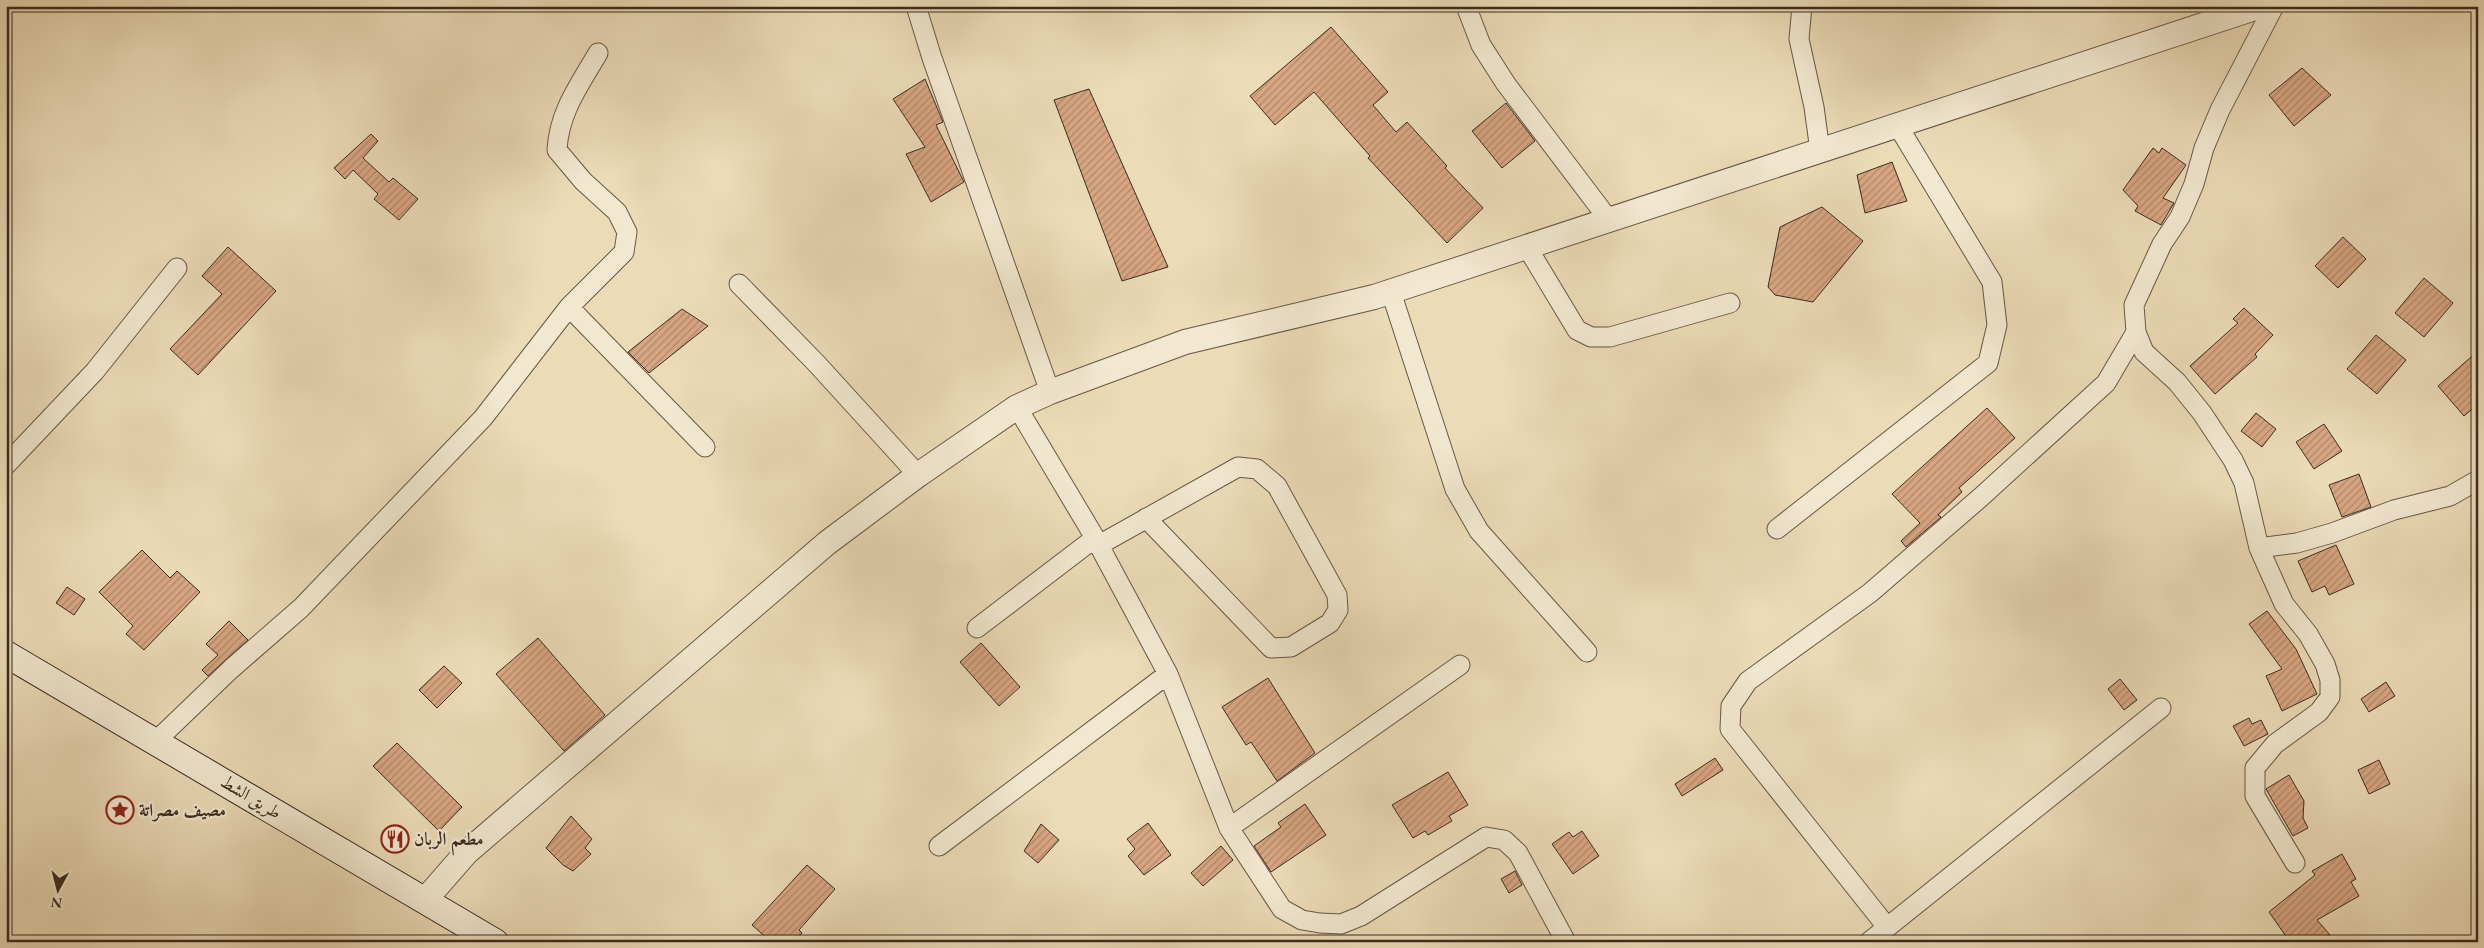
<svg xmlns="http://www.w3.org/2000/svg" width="2484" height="948" viewBox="0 0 2484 948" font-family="'EB Garamond',Amiri,serif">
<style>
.building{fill:url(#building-hatch);stroke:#3a2b20}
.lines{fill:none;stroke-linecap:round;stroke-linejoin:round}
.minor-casing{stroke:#665746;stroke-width:21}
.tertiary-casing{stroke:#665746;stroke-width:26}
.secondary-casing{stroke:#3a2b20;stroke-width:28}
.minor{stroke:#f2e8d0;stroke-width:19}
.tertiary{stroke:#f2e8d0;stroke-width:24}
.secondary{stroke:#f2e8d0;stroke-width:26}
.labels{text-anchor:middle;stroke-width:4.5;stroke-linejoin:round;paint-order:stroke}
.street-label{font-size:18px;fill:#3a2b20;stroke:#f2e8d0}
.poi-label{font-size:18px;font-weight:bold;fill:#3a2b20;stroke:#f2e8d0;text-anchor:start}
</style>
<defs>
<pattern id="building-hatch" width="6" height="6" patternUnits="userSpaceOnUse" patternTransform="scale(1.25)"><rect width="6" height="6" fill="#d8a682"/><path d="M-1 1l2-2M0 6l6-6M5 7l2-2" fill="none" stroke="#b0876a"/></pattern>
</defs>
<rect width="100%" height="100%" fill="#ebdbb7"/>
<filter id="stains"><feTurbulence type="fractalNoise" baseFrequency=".004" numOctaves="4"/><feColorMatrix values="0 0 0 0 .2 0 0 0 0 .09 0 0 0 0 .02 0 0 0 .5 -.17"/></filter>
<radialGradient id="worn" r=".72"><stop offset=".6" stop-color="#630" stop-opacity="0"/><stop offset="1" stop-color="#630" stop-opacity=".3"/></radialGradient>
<!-- building -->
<path class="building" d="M1331 27 1388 92 1373 105 1396 132 1407 122 1447 166 1445 168 1483 208 1447 243 1368 158 1370 156 1314 92 1275 125 1250 96Z
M2302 68 2331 95 2294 126 2269 95Z
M925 79 943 122 936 125 964 182 931 202 906 154 925 147 893 99Z
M1089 89 1168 267 1122 281 1054 100Z
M1506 103 1535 141 1502 168 1472 131Z
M371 134 378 141 363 158 389 182 393 178 418 199 399 220 374 199 378 194 353 170 345 179 334 168Z
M2153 148 2159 153 2162 148 2186 165 2163 198 2174 203 2161 225 2135 211 2138 206 2123 190Z
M1892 162 1907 201 1865 213 1857 175Z
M1822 207 1863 241 1813 302 1775 295 1768 287 1780 227Z
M2343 237 2366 259 2338 288 2315 266Z
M228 247 276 291 198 375 170 349 222 294 202 276Z
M2424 278 2453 303 2424 337 2395 313Z
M2244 308 2273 335 2255 354 2257 357 2215 394 2190 366 2238 323 2233 319Z
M682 309 708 326 649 373 628 352Z
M2376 335 2406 360 2377 394 2347 369Z
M2478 351V404L2464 416 2438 386Z
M1987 408 2015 438 1959 488 1962 492 1938 515 1941 517 1906 547 1901 541 1920 523 1892 494Z
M2256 413 2276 429 2262 447 2241 431Z
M2324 424 2342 451 2314 469 2296 442Z
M2359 474 2371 507 2342 517 2329 485Z
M2336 545 2354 584 2329 595 2325 586 2312 592 2298 561Z
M142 550 170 578 177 571 200 592 144 650 126 634 133 626 99 592Z
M67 587 85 599 74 615 56 603Z
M2267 611 2296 649 2317 694 2282 711 2266 676 2282 669 2249 624Z
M229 621 248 640 208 676 202 670 218 655 206 644Z
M538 638 605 715 564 751 496 674Z
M981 643 1020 687 999 706 960 662Z
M444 666 462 683 437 708 419 690Z
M1268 678 1315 753 1277 781 1251 742 1246 745 1222 707Z
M2120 679 2137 700 2124 710 2108 689Z
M2386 682 2395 696 2369 712 2361 699Z
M2249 718 2252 724 2261 720 2268 734 2244 746 2233 726Z
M397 743 462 807 439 831 373 766Z
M1715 758 1723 770 1682 796 1675 784Z
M2379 760 2390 784 2369 794 2358 770Z
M1448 772 1468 805 1449 816 1452 821 1428 835 1425 831 1413 838 1392 805Z
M2289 775 2304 801 2303 818 2308 828 2293 836 2266 789Z
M1305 804 1326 835 1271 872 1254 846 1281 827 1278 823Z
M571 816 592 839 585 848 591 854 573 871 563 865 546 848Z
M1148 823 1171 855 1144 875 1128 856 1135 849 1127 839Z
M1041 824 1059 840 1038 863 1024 851Z
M1582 831 1599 856 1573 874 1552 844 1569 832 1573 837Z
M1221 846 1233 860 1203 886 1191 873Z
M2342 854 2356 879 2351 882 2359 896 2317 920 2330 935 2322 942H2290L2269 912 2315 875 2312 871Z
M807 865 835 889 799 930 802 933 794 942H771L752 925Z
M1515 871 1522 885 1509 893 1501 879Z"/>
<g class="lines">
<!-- minor casing -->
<g class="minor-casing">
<path id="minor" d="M916 6 932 58 1050 392
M1466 6 1481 45 1506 84 1609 220
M1802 6 1799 39 1814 107 1820 151
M2274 6 2220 110 2204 148 2194 184 2180 217 2162 244 2134 305 2136 332 2144 352 2177 382 2202 413 2233 460 2244 483 2259 548 2297 543 2332 533 2394 510 2450 496 2478 480
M1527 247 1577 330 1591 337H1610L1730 303
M739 284 817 364 918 475
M1391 292 1455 489 1479 531 1587 652
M569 307 705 447
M1017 407 1095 538 1168 674 1229 828 1282 909 1302 920 1320 923 1341 924 1361 916 1486 837 1504 840 1518 853 1566 942
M6 465 95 371 177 268
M1777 529 1988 363 1997 325 1992 282 1898 126
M1099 545 1238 467 1257 469 1277 486 1337 595 1338 610 1330 623 1291 647 1271 648 1146 518
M2259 548 2284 604 2308 634 2325 664 2330 680V697L2319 712 2275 744 2255 768V796L2295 863
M977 628 1095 538
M156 741 231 669 301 608 483 418 569 307 624 252 627 232 617 212 583 181 557 150C559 112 579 86 598 53
M1229 828 1460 665
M939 846 1168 674
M1887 927 1730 729 1731 706 1748 681 1870 593 1981 497 2106 383 2136 332
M1869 942 2161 708"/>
</g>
<!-- tertiary casing -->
<g class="tertiary-casing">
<path id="tertiary" d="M425 900 466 853 827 543 918 475 1017 407 1050 392 1185 342 1374 297 2261 6"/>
</g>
<!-- secondary casing -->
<g class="secondary-casing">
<path id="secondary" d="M6 654 495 942"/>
</g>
<!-- minor -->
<use href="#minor" class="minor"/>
<!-- tertiary -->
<use href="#tertiary" class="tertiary"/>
<!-- secondary -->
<use href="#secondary" class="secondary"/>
</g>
<!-- icons -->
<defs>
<g id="sight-ring" transform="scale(1.4375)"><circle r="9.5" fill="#f2e8d0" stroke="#8f2418" stroke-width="1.5"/><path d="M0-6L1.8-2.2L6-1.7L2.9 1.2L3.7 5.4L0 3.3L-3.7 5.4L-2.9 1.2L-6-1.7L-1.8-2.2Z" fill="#8f2418"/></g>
<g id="restaurant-ring" transform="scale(1.4375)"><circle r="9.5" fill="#f2e8d0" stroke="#8f2418" stroke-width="1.5"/><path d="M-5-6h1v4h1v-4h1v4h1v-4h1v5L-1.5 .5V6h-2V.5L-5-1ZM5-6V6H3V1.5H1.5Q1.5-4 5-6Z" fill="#8f2418"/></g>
</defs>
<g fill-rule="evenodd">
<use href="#sight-ring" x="120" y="810"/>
<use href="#restaurant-ring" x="395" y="839"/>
</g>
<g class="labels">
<!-- street labels -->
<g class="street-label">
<text transform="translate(251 797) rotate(31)" y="6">طريق الشط</text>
</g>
<!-- poi labels -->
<g class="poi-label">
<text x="139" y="816">مصيف مصراتة</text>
<text x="414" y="845">مطعم الربان</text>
</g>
</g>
<!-- margin -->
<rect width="2484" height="948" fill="none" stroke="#ebdbb7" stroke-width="25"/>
<rect x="8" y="8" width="2469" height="933" fill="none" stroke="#3a2b20" stroke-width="2.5"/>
<rect x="12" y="12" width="2459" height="923" fill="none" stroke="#3a2b20"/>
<!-- north arrow -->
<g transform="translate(58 890) rotate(187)" stroke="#f2e8d0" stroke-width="4" paint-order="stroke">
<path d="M0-4L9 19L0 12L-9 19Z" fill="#3a2b20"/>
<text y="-8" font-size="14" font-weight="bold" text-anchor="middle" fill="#3a2b20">N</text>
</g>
<rect width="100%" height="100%" filter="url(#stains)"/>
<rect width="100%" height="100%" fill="url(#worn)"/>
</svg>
